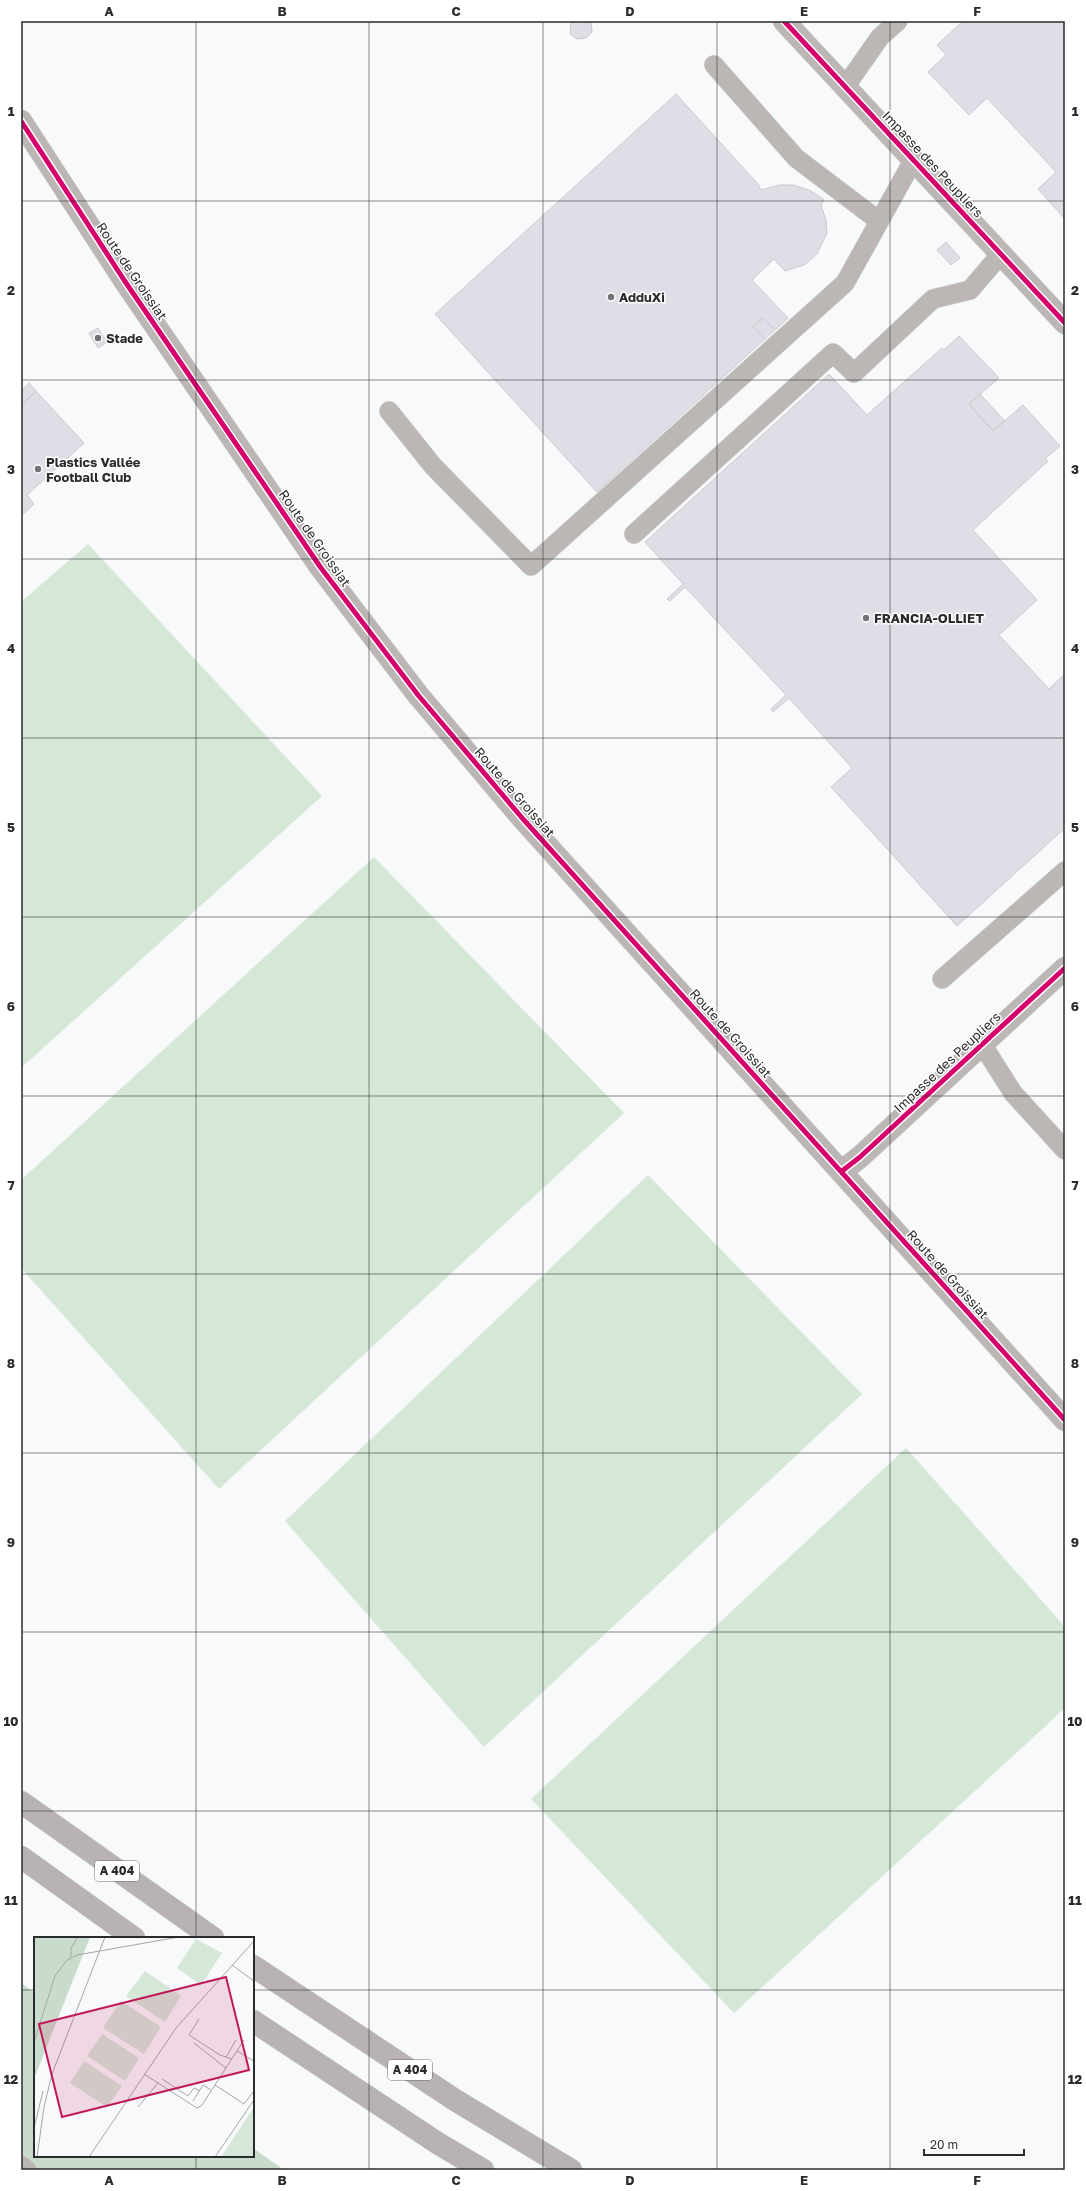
<svg xmlns="http://www.w3.org/2000/svg" width="1086" height="2191" viewBox="0 0 1086 2191" font-family="'Golos Text',sans-serif">
<style>
.green{fill:#d5e7d7}
.forest{fill:#c9dccc}
.building{fill:#dedee7;stroke:#cacbcd}
.lines{fill:none;stroke-linecap:round;stroke-linejoin:round}
.lane-casing{stroke:#d3d4d5;stroke-width:20}
.street-casing{stroke:#d3d4d5;stroke-width:23}
.secondary-casing{stroke:#d3d4d5;stroke-width:23}
.highway-casing{stroke:#d3d4d5;stroke-width:23}
.lane{stroke:#bcb6b5;stroke-width:19}
.street{stroke:#bcb6b5;stroke-width:22}
.secondary{stroke:#bbb5b4;stroke-width:22}
.highway{stroke:#b8b2b3;stroke-width:22}
.cycleway-casing{stroke:#fff;stroke-width:8}
.cycleway{stroke:#d6006c;stroke-width:5}
.grid{fill:none;stroke:#2a2b2c;stroke-width:1;stroke-opacity:0.55}
.poi-dot{fill:#727374;stroke:#fff;stroke-width:1.5}
.labels{text-anchor:middle;stroke-width:3;stroke-linejoin:round;paint-order:stroke}
.shield{fill:#fff;stroke:#6a6b6b;stroke-width:1}
.shield-label{font-size:12px;font-weight:bold;fill:#2a2b2c}
.street-label{font-size:13px;fill:#2a2b2c;stroke:#fff}
.poi-label{font-size:13px;font-weight:bold;fill:#2a2b2c;stroke:#fff;text-anchor:start}
.inset-road{fill:none;stroke:#a5a7a8;stroke-width:1}
.view{fill:#c2185b;fill-opacity:0.15;stroke:#c2185b;stroke-width:2}
.inset-edge{fill:none;stroke:#2a2b2c;stroke-width:2}
.neatline{fill:none;stroke:#2a2b2c;stroke-width:1.5}
.grid-label{font-size:13px;text-anchor:middle;font-weight:bold;fill:#2a2b2c}
</style>
<rect width="100%" height="100%" fill="#f7f9fb"/>
<!-- green -->
<path class="green" d="M88 544 322 796 21 1068V602Z
M374 857 624 1113 219 1489 21 1268V1180Z
M648 1175 862 1394 484 1747 285 1521Z
M906 1448 1065 1627V1708L734 2013 531 1799Z"/>
<!-- forest -->
<path class="forest" d="M21 1983 35 1993V2156H253V2148L284 2170H21Z"/>
<!-- building -->
<path class="building" d="M571 21H591L592 32 586 38 577 39 570 34Z
M963 21H1065V219L1038 189 1056 172 987 98 969 115 928 72 946 55 937 45Z
M676 94 758 184 761 190 779 185H793L809 190 822 198 824 200 821 205 826 220 827 233 817 254 804 265 785 271 774 259 752 280 788 318 775 330 763 318 753 327 765 339 597 492 435 314Z
M946 242 960 258 951 265 937 250Z
M763 318 775 330 765 339 753 327Z
M98 328 107 342 98 348 89 333Z
M959 336 999 378 969 404 993 431 1023 405 1060 446 1045 459 1048 461 973 530 1037 600 999 635 1049 689 1065 674V828L957 926 831 787 852 768 789 698 773 712 771 709 786 695 685 587 670 601 667 599 683 584 645 542 829 374 867 415 942 348 944 350Z
M29 383 36 391 21 405V391Z
M36 391 84 443 27 495 34 504 21 516V405Z
M980 394 1005 421 993 431 969 404Z"/>
<g class="lines">
<!-- lane casing -->
<g class="lane-casing">
<path id="lane" d="M714 65 796 158 879 221
M845 87 880 37 898 21
M389 411 433 466 531 566 845 283 914 159
M634 534 833 353 854 373 933 299 970 290 1001 254
M942 979 1065 871
M982 1044 1013 1093 1065 1150"/>
</g>
<!-- street casing -->
<g class="street-casing">
<path id="street" d="M784 21 1065 323
M842 1171 860 1157 1065 968"/>
</g>
<!-- secondary casing -->
<g class="secondary-casing">
<path id="secondary" d="M21 121 124 280 321 568 418 695 523 819 1065 1420
M21 2167 25 2170"/>
</g>
<!-- highway casing -->
<g class="highway-casing">
<path id="highway" d="M21 1802 213 1938
M21 1857 134 1938
M253 1966 455 2100 571 2170
M253 2021 439 2144 483 2170"/>
</g>
<!-- lane -->
<use href="#lane" class="lane"/>
<!-- street -->
<use href="#street" class="street"/>
<!-- secondary -->
<use href="#secondary" class="secondary"/>
<!-- highway -->
<use href="#highway" class="highway"/>
<!-- cycleway casing -->
<g class="cycleway-casing">
<path id="cycleway" d="M784 21 1065 323
M21 121 124 280 321 568 418 695 523 819 1065 1420
M842 1171 860 1157 1065 968"/>
</g>
<!-- cycleway -->
<use href="#cycleway" class="cycleway"/>
</g>
<!-- grid -->
<path class="grid" d="M196 21V1938M369 21V2170M543 21V2170M717 21V2170M890 21V2170M21 201H1065M21 380H1065M21 559H1065M21 738H1065M21 917H1065M21 1096H1065M21 1274H1065M21 1453H1065M21 1632H1065M21 1811H1065M21 1990H35M253 1990H1065M196 2156V2170"/>
<!-- markers -->
<g class="poi-dot">
<circle cx="611" cy="297" r="4"/>
<circle cx="98" cy="338" r="4"/>
<circle cx="38" cy="469" r="4"/>
<circle cx="866" cy="618" r="4"/>
</g>
<g class="labels">
<!-- shield labels -->
<g class="shield">
<rect x="95" y="1861" width="44" height="20" rx="3"/>
<rect x="388" y="2060" width="44" height="20" rx="3"/>
</g>
<g class="shield-label">
<text x="117" y="1875">A 404</text>
<text x="410" y="2074">A 404</text>
</g>
<!-- street labels -->
<g class="street-label">
<text transform="translate(933 164) rotate(47)" y="5">Impasse des Peupliers</text>
<text transform="translate(132 271) rotate(56)" y="5">Route de Groissiat</text>
<text transform="translate(315 538) rotate(55)" y="5">Route de Groissiat</text>
<text transform="translate(515 792) rotate(49)" y="5">Route de Groissiat</text>
<text transform="translate(731 1033) rotate(48)" y="5">Route de Groissiat</text>
<text transform="translate(947 1062) rotate(-43)" y="5">Impasse des Peupliers</text>
<text transform="translate(948 1274) rotate(48)" y="5">Route de Groissiat</text>
</g>
<!-- poi labels -->
<g class="poi-label">
<text x="619" y="302">AdduXi</text>
<text x="106" y="343">Stade</text>
<text x="46" y="467">Plastics Vallée<tspan x="46" dy="15">Football Club</tspan></text>
<text x="874" y="623">FRANCIA-OLLIET</text>
</g>
</g>
<!-- overview -->
<g transform="translate(34 1937)">
<rect width="220" height="220" fill="#f7f9fb"/>
<path d="M162 2 188 16 167 48 143 31ZM111 34 147 59 131 85 92 59ZM87 64 127 90 110 117 69 91ZM68 97 105 121 91 144 53 119ZM50 124 88 149 73 170 36 146ZM220 170V220H187Z" fill="#d5e7d7"/>
<path d="M0 0H56L0 142Z" fill="#c9dccc"/>
<path class="inset-road" d="M37 20V11L44 0M198 28 220 44M165 82 155 98 186 118 198 122M0 105 21 39 33 23 43 18 145 0M160 106 192 131M203 114 220 124M192 120 202 103M110 137 163 171 168 168 210 103M128 142 154 159 160 151 166 154M181 148 210 167 220 154M159 164 169 148 177 153M104 170 124 146M0 191 9 154M3 220 10 170 18 137 71 0M55 220 142 91 220 4M181 220 220 163"/>
<path class="view" d="M192 40 215 133 28 180 5 87Z"/>
<rect width="220" height="220" class="inset-edge"/>
</g>
<!-- border -->
<rect width="1086" height="2191" fill="none" stroke="#ffffff" stroke-width="44"/>
<!-- scale -->
<path d="M924 2149v6h100v-6" fill="none" stroke="#2a2b2c" stroke-width="2"/>
<text x="930" y="2149" font-size="12" fill="#2a2b2c" stroke="#ffffff" stroke-width="3" paint-order="stroke">20 m</text>
<rect x="22" y="22" width="1042" height="2147" class="neatline"/>
<g class="grid-label">
<text x="109" y="16">A</text>
<text x="282" y="16">B</text>
<text x="456" y="16">C</text>
<text x="630" y="16">D</text>
<text x="804" y="16">E</text>
<text x="977" y="16">F</text>
<text x="11" y="116">1</text>
<text x="1075" y="116">1</text>
<text x="11" y="295">2</text>
<text x="1075" y="295">2</text>
<text x="11" y="474">3</text>
<text x="1075" y="474">3</text>
<text x="11" y="653">4</text>
<text x="1075" y="653">4</text>
<text x="11" y="832">5</text>
<text x="1075" y="832">5</text>
<text x="11" y="1011">6</text>
<text x="1075" y="1011">6</text>
<text x="11" y="1190">7</text>
<text x="1075" y="1190">7</text>
<text x="11" y="1368">8</text>
<text x="1075" y="1368">8</text>
<text x="11" y="1547">9</text>
<text x="1075" y="1547">9</text>
<text x="11" y="1726">10</text>
<text x="1075" y="1726">10</text>
<text x="11" y="1905">11</text>
<text x="1075" y="1905">11</text>
<text x="11" y="2084">12</text>
<text x="1075" y="2084">12</text>
<text x="109" y="2185">A</text>
<text x="282" y="2185">B</text>
<text x="456" y="2185">C</text>
<text x="630" y="2185">D</text>
<text x="804" y="2185">E</text>
<text x="977" y="2185">F</text>
</g>
</svg>
